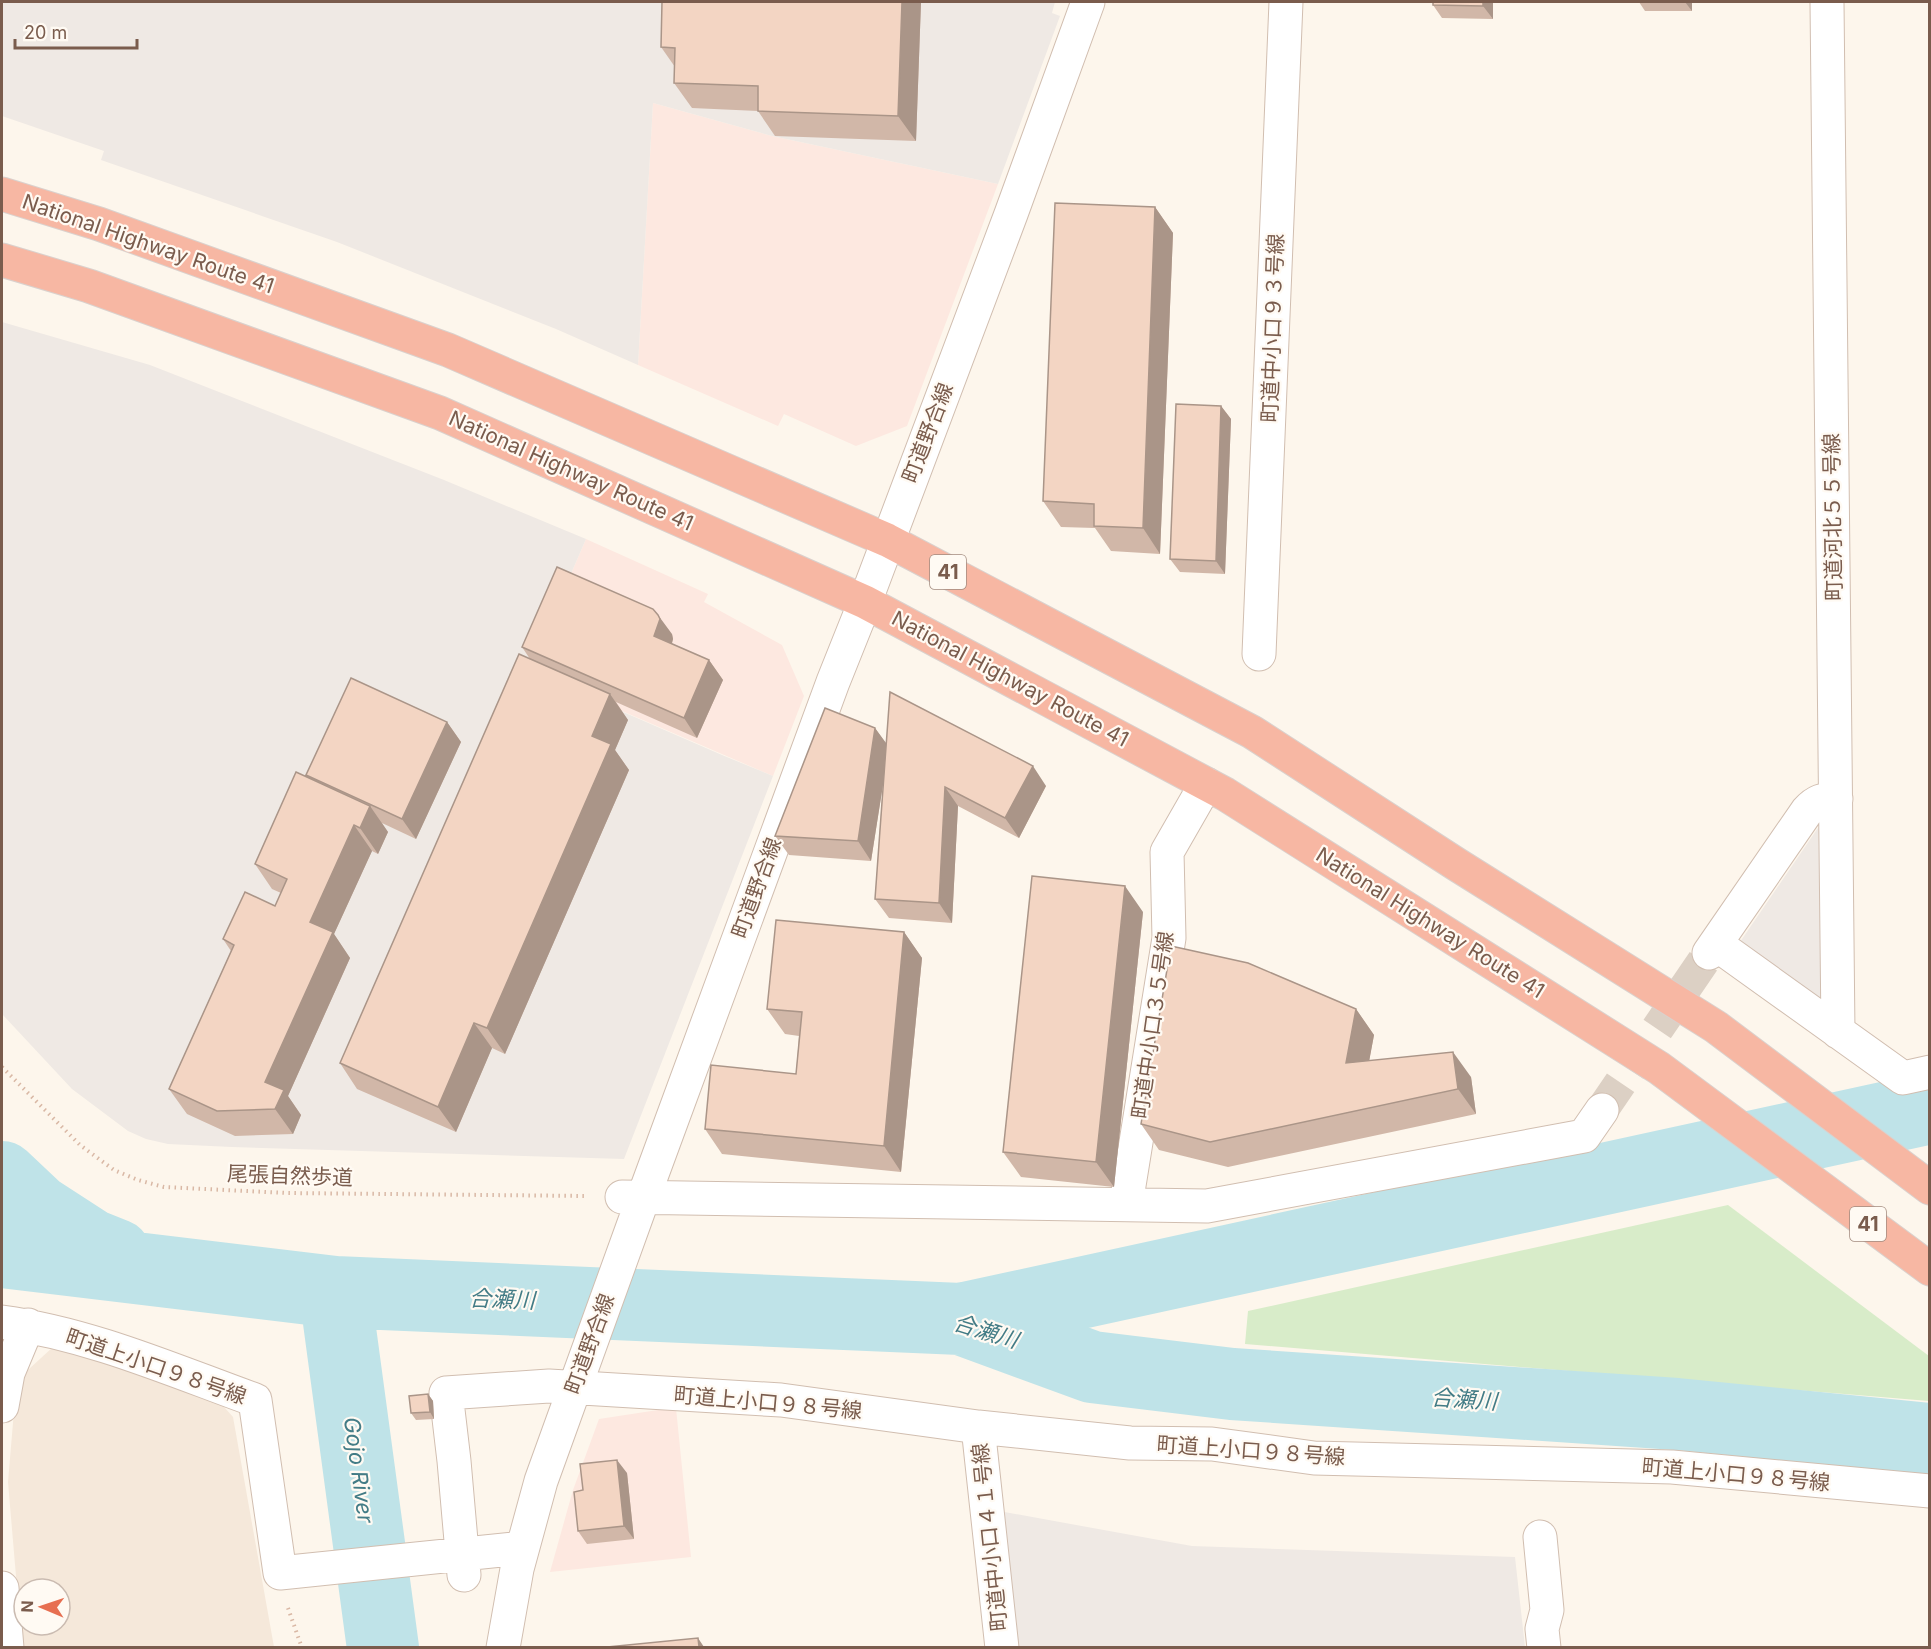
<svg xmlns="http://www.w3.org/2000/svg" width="1931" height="1649" viewBox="0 0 1931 1649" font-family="Inter,'Noto Sans JP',sans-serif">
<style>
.residential{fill:#f5e8da;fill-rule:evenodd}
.commercial{fill:#fde8e0}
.industrial{fill:#efe9e4}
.green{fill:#d8ecc9}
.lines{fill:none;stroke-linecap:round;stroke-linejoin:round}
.river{stroke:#bfe3e8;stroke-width:72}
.minor-tunnel{stroke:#dcd0c4;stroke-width:33;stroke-dasharray:33 16;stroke-linecap:butt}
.minor-casing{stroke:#d1beb0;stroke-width:35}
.highway-casing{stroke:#dad1cd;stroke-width:35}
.path{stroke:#d9b8a5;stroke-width:4;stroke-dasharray:1.5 4.5;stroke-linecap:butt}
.minor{stroke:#fff;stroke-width:33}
.highway{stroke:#f7b7a3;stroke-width:33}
.wall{fill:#d1b7a8}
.shaded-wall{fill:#aa9588}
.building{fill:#f3d5c3;stroke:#aa9588;stroke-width:1.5}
.labels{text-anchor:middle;stroke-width:4.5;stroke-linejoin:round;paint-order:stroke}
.shield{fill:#fffaf3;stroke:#a28b7f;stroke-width:1.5}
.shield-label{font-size:20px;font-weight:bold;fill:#7a5c4d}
.street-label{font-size:21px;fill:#7a5c4d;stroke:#fffaf3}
.water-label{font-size:22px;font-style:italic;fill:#437c86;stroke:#fffaf3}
</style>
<rect width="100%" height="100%" fill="#fdf6ec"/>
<!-- residential -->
<path class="residential" d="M53 1347 216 1398 233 1417 274 1647H22L8 1482 15 1399 17 1380ZM24 1589H60V1625H24Z"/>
<!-- commercial -->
<path class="commercial" d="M653 103 772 136 998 184 907 426 856 446 784 414 778 426 638 365Z
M586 539 708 594 704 602 782 645 804 696 773 776 529 671Z
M671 1408H676L691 1557 550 1572 573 1490 599 1419Z"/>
<!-- industrial -->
<path class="industrial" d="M2 2H1055L1052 13 1060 16 998 184 772 136 653 103 638 365 556 329 337 242 101 160 104 151 2 116Z
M2 322 150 365 444 480 586 539 529 671 722 755 773 776 624 1159 232 1147 168 1144 146 1139 128 1131 72 1089 2 1014Z
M1822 822V1001L1740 942Z
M999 1511 1192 1546 1515 1557 1525 1647H1015Z"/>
<!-- green -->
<path class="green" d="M1728 1205 1929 1356V1401L1245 1344 1248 1311Z"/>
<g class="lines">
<!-- river -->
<path class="river" d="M2 1177 37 1210 91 1245 116 1255
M2 1252 335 1292 961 1319 1092 1367 1232 1384 1677 1414 1930 1439
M335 1292 383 1648
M961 1319 1930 1108"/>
<!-- minor-tunnel -->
<path class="minor-tunnel" d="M1602 1110 1709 953"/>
<!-- minor casing -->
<g class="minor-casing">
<path id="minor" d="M1827 2 1838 1032
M1259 654 1286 2
M1716 944 1903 1078 1930 1072
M1709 953 1807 811C1816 801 1823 799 1836 799
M622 1197 1207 1206 1584 1136 1602 1110
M1126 1204 1169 938 1167 852 1206 784
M2 1322C90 1334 172 1370 255 1400L280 1573 522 1548
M2 1406 8 1373 28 1325
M978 1427 1002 1648
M1540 1537 1547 1610 1542 1629 1544 1648
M464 1575 454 1461 446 1393 549 1386 781 1400 978 1427 1130 1443 1212 1444 1314 1458 1672 1467 1930 1491
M2 1588 7 1648
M503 1648 517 1569 541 1481 641 1204 833 682 865 602 1011 214 1088 2"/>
</g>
<!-- highway casing -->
<g class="highway-casing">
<path id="highway" d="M2 194 99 224 448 350 887 540 1252 732 1456 864 1716 1027 1930 1188
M2 260 89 286 440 413 865 602 1225 794 1659 1068 1930 1269"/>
</g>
<!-- path -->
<path class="path" d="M2 1067 80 1145 114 1170 138 1180 164 1187 287 1193 587 1196
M288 1608 302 1648"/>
<!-- minor -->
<use href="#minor" class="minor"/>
<!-- highway -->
<use href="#highway" class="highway"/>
</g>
<!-- wall -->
<path class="wall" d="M662 2H921L916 141 775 136 758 111 692 108 674 83 675 67 661 47Z
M1493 2V19L1442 18 1433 5Z
M1639 2H1692V11H1645Z
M1155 207 1173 233 1160 554 1111 551 1095 528 1061 527 1043 501Z
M1221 406 1231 419 1225 574 1180 572 1170 559Z
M672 634 673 639 672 644 709 660 723 680 697 738 616 702 628 720 615 750 629 770 505 1054 492 1048 456 1132 357 1089 340 1063 530 659 522 647Z
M447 722 461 742 416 839 382 823 388 832 378 854 372 851 334 934 350 958 288 1096 301 1115 293 1134 235 1136 187 1114 169 1089 231 951 223 939 275 906 281 893 272 889 255 864 308 778 306 775Z
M875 728 886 744 1046 786 1019 838 958 806 952 923 889 918 875 899 883 784 871 861 789 855 775 836Z
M1143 912 1114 1187 1021 1177 1003 1152Z
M904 932 922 958 901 1172 722 1154 705 1129 796 1074 799 1036 785 1034 767 1009Z
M1356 1009 1374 1035 1369 1061 1471 1077 1476 1114 1228 1167 1159 1150 1141 1124Z
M428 1394 433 1401 434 1419 416 1420 411 1413Z
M627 1473 634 1539 587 1544 578 1531 583 1490Z"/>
<!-- shaded-wall -->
<path class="shaded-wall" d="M902 2H921L916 141 898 116Z
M1483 2H1493V19L1483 6Z
M1685 2H1692V11Z
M1155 207 1173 233 1160 554 1143 528Z
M1221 406 1231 419 1225 574 1216 561Z
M658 615 672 634 673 639 668 656 654 636Z
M709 660 723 680 697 738 684 718Z
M610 694 628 720 615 750 629 770 505 1054 487 1028 592 736Z
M447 722 461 742 416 839 402 819Z
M875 728 889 747 871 861 858 841Z
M1033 766 1046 786 1019 838 1005 818Z
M945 787 958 806 952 923 939 903Z
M370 806 388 832 378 854 360 828Z
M354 825 372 851 334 934 350 958 288 1096 301 1115 293 1134 275 1109 265 1082 310 922Z
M1125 886 1143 912 1114 1187 1096 1162Z
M904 932 922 958 901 1172 884 1146Z
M1356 1009 1374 1035 1364 1089 1346 1063Z
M474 1023 492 1048 456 1132 438 1107Z
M1453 1052 1471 1077 1476 1114 1458 1089Z
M428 1394 433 1401 434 1419 430 1412Z
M617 1460 627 1473 634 1539 624 1526Z
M698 1638 704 1647H699Z"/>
<!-- building -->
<path class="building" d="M662 2H902L898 116 758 111V86L674 83 675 48 661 47Z
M1433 2H1483V6L1433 5Z
M1055 203 1155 207 1143 528 1094 526V504L1043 501Z
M1176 404 1221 406 1216 561 1170 559Z
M557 567 653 609 658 615 660 619 654 636 709 660 684 718 522 647Z
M519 654 610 694 592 736 611 744 487 1028 474 1023 438 1107 340 1063Z
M351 678 447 722 402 819 306 775Z
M890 692 1033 766 1005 818 945 787 939 903 875 899Z
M825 708 875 728 858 841 775 836Z
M296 772 370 806 360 828 354 825 310 922 333 932 265 1082 284 1090 275 1109 217 1111 169 1089 234 945 223 939 245 892 275 906 287 879 255 864Z
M1032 876 1125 886 1096 1162 1003 1152Z
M776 920 904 932 884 1146 705 1129 711 1065 796 1074 802 1012 767 1009Z
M1171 946 1248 963 1356 1009 1346 1063 1453 1052 1458 1089 1210 1142 1141 1124Z
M428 1394 430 1412 411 1413 409 1396Z
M617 1460 624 1526 578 1531 574 1492 583 1490 580 1464Z
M698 1638 699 1647H607Z"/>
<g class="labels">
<!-- shield labels -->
<g class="shield">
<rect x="930" y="555" width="36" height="34" rx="4.5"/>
<rect x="1850" y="1207" width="36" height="34" rx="4.5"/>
</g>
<g class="shield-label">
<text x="948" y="579">41</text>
<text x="1868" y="1231">41</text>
</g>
<!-- street labels -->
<g class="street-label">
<text transform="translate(148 244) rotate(19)" y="7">National Highway Route 41</text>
<text transform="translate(1273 328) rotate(-88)" y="7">町道中小口９３号線</text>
<text transform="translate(928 433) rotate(-69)" y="7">町道野合線</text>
<text transform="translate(571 471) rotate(24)" y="7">National Highway Route 41</text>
<text transform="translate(1833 517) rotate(-91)" y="7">町道河北５５号線</text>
<text transform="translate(1010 679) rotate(28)" y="7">National Highway Route 41</text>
<text transform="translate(757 888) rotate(-70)" y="7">町道野合線</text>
<text transform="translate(1430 923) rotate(32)" y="7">National Highway Route 41</text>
<text transform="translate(1153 1025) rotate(-82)" y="7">町道中小口３５号線</text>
<text transform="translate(290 1176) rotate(2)" y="7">尾張自然歩道</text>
<text transform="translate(590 1344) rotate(-70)" y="7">町道野合線</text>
<text transform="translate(156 1367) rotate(19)" y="7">町道上小口９８号線</text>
<text transform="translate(768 1403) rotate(5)" y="7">町道上小口９８号線</text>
<text transform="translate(1251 1451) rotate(4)" y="7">町道上小口９８号線</text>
<text transform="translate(1736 1475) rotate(5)" y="7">町道上小口９８号線</text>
<text transform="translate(990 1537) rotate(-96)" y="7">町道中小口４１号線</text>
</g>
<!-- water labels -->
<g class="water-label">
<text transform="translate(502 1299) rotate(2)" y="8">合瀬川</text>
<text transform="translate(986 1331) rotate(17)" y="8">合瀬川</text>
<text transform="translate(1464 1399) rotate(4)" y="8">合瀬川</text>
<text transform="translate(359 1470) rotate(82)" y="8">Gojo River</text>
</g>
</g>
<!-- border -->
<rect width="1931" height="1649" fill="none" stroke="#7a5c4d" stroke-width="6"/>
<!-- north arrow -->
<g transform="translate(42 1607) rotate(272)"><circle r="28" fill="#fffaf3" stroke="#cabbb1" stroke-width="1.5"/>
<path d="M0-4.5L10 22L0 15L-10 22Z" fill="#e76f51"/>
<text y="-9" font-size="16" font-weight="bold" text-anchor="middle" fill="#7a5c4d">N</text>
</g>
<!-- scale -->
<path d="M15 39v9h122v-9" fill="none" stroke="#7a5c4d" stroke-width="3"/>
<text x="24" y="39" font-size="18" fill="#7a5c4d" stroke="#fffaf3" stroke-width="4.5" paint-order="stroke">20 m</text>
</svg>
